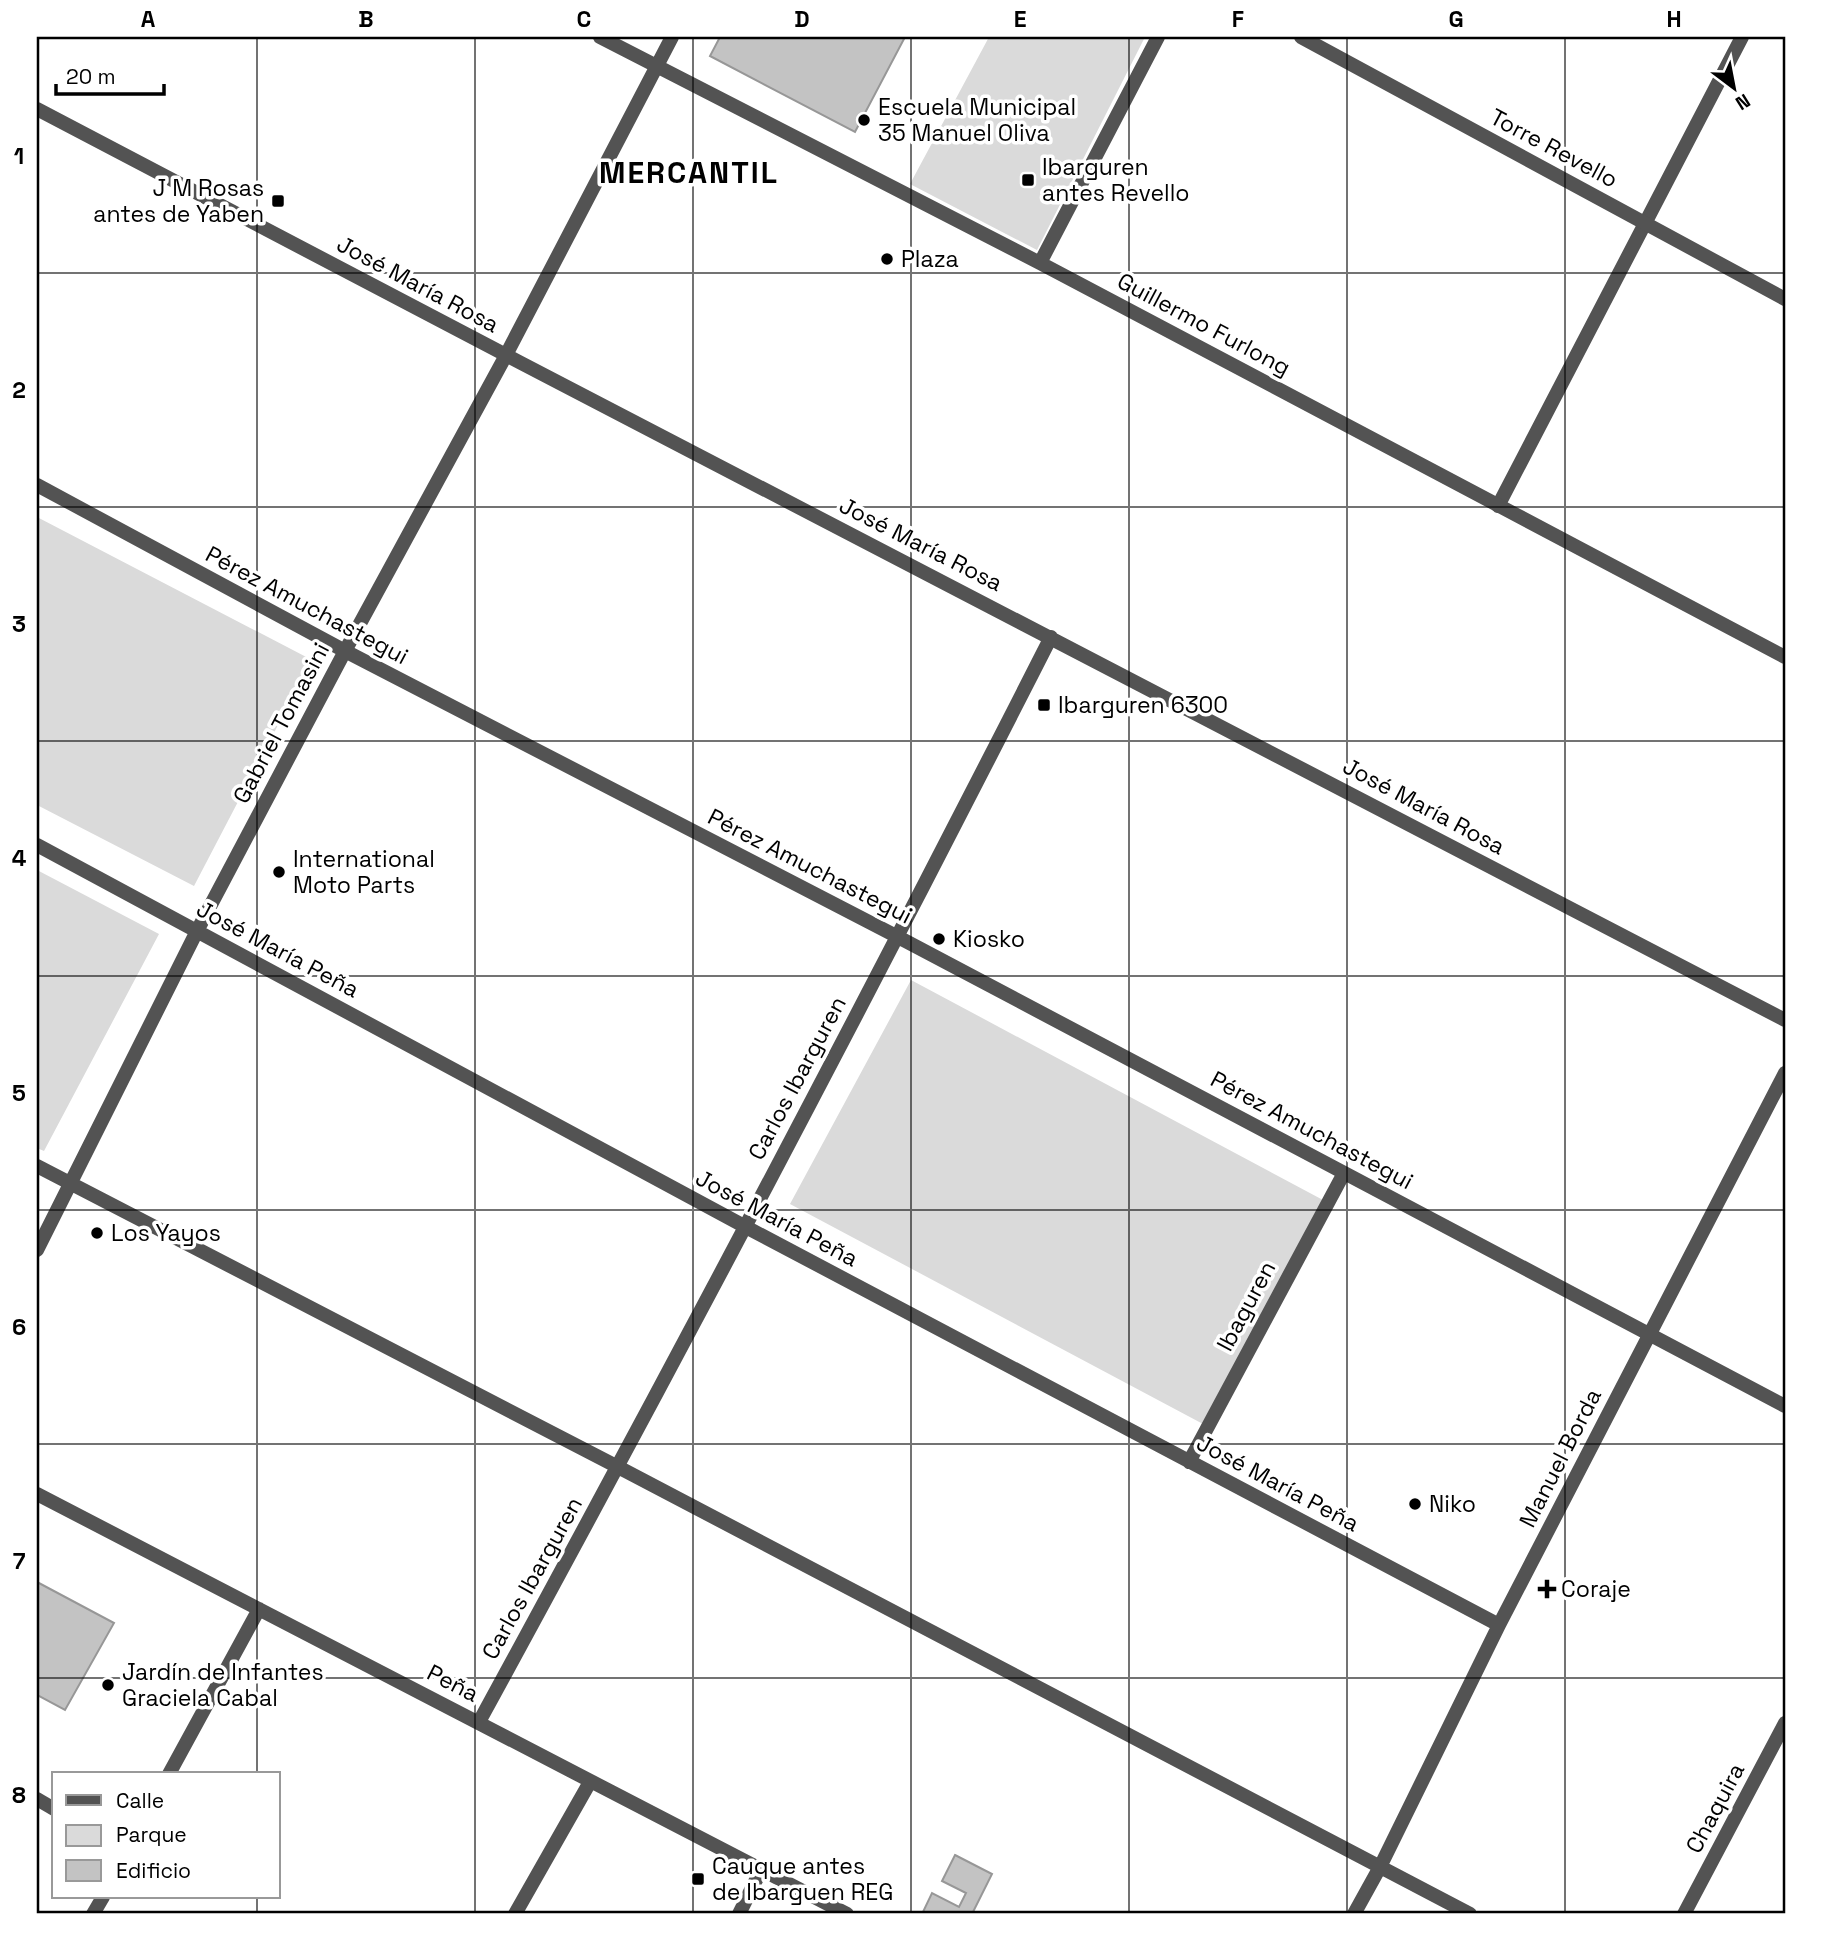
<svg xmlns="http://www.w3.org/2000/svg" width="1822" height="1951" viewBox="0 0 1822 1951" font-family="'Space Grotesk',sans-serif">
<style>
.green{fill:#dadada}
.building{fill:#c3c3c3;stroke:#979797;stroke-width:2}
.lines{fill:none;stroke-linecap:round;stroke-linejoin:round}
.service{stroke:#535353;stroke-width:14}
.minor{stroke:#535353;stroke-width:14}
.grid{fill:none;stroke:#000;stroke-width:2;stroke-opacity:0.55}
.poi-dot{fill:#000;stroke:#fff;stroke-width:2.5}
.labels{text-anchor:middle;stroke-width:7;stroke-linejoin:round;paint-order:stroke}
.poi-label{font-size:23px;fill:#000;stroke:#fff;text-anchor:start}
.street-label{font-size:23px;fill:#000;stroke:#fff}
.district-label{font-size:30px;font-weight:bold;letter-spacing:2px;fill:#000;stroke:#fff}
.neatline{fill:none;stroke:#000;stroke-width:2.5}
.grid-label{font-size:23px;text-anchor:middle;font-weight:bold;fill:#000}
</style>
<rect width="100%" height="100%" fill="#fff"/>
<!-- green -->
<path class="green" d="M989 37H1145L1037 250 910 184Z
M37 517 312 660 194 886 37 805Z
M37 870 159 934 44 1151 37 1148Z
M911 980 1323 1200 1203 1424 790 1204Z"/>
<!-- building -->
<path class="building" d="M720 37H905L855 132 710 56Z
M37 1582 114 1623 65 1710 37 1695Z
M955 1855 992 1874 972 1914H922L932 1893 959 1907 966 1893 942 1881Z"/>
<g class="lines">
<!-- service -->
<path class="service" d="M1498 506 1742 37"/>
<!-- minor -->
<path class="minor" d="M600 37 1040 263 1785 657
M1301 37 1785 299
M37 109C618 416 1203 716 1785 1020
M1040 263 1158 37
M37 485 345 651 898 937 1785 1406
M37 845 744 1226 1499 1625
M37 1166 618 1467 1470 1914
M37 1250 197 931 345 651 505 357 672 37
M1189 1462 1344 1173
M37 1494 847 1914
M479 1722C675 1363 866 1001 1051 637
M169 1774 259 1609
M37 1799 54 1809
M93 1914 103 1897
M515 1914 590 1782
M739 1914 761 1870
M1354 1914 1380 1867 1499 1625 1785 1073
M1684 1914 1785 1723"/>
</g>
<!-- grid -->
<path class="grid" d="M257 37V1774M475 37V1914M693 37V1914M911 37V1914M1129 37V1914M1347 37V1914M1565 37V1914M37 273H1785M37 507H1785M37 741H1785M37 976H1785M37 1210H1785M37 1444H1785M37 1678H1785M257 1897V1914"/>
<!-- markers -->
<g class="poi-dot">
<circle cx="864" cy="120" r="7"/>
<rect x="1021" y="173" width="14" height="14" rx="3.5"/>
<rect x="271" y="194" width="14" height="14" rx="3.5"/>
<circle cx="887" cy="259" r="7"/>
<rect x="1037" y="698" width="14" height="14" rx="3.5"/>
<circle cx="279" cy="872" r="7"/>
<circle cx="939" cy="939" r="7"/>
<circle cx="97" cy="1233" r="7"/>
<circle cx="1415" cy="1504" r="7"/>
<path d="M1543.5 1578.5h7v7h7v7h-7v7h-7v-7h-7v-7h7z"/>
<circle cx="108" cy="1685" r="7"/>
<rect x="691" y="1872" width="14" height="14" rx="3.5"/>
</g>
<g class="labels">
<!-- poi labels -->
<g class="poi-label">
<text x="878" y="115">Escuela Municipal<tspan x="878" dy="26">35 Manuel Oliva</tspan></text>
<text x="1042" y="175">Ibarguren<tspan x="1042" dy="26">antes Revello</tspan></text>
<text x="264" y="196" text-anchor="end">J M Rosas<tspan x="264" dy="26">antes de Yaben</tspan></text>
<text x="901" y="267">Plaza</text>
<text x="1058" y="713">Ibarguren 6300</text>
<text x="293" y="867">International<tspan x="293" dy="26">Moto Parts</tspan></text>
<text x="953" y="947">Kiosko</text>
<text x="111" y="1241">Los Yayos</text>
<text x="1429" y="1512">Niko</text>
<text x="1561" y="1597">Coraje</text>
<text x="122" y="1680">Jardín de Infantes<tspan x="122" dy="26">Graciela Cabal</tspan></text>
<text x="712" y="1874">Cauque antes<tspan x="712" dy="26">de Ibarguen REG</tspan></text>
</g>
<!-- street labels -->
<g class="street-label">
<text transform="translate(1554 148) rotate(28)" y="8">Torre Revello</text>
<text transform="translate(418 284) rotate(28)" y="8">José María Rosa</text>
<text transform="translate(1204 324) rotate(28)" y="8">Guillermo Furlong</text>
<text transform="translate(921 544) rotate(27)" y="8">José María Rosa</text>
<text transform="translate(307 605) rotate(28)" y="8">Pérez Amuchastegui</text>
<text transform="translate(281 723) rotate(-62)" y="8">Gabriel Tomasini</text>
<text transform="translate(1424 806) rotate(28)" y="8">José María Rosa</text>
<text transform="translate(810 866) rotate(27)" y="8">Pérez Amuchastegui</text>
<text transform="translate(278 949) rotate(28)" y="8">José María Peña</text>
<text transform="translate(797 1078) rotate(-62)" y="8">Carlos Ibarguren</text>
<text transform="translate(1312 1130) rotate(28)" y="8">Pérez Amuchastegui</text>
<text transform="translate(777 1218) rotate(28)" y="8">José María Peña</text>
<text transform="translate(1246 1306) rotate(-62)" y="8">Ibaguren</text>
<text transform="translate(1560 1458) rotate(-63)" y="8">Manuel Borda</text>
<text transform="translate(1278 1483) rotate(28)" y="8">José María Peña</text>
<text transform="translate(532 1578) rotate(-61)" y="8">Carlos Ibarguren</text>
<text transform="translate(453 1683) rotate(27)" y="8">Peña</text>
<text transform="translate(1715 1808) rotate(-62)" y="8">Chaquira</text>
</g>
<!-- district labels -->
<g class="district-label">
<text x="689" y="183">MERCANTIL</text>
</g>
</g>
<!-- border -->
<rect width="1822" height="1951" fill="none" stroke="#ffffff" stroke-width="77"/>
<!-- legend -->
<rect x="52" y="1772" width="228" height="126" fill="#ffffff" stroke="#999999" stroke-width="2"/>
<rect x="66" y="1795" width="35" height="10" fill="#535353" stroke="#999999" stroke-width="2"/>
<text x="116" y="1808" font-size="21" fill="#000000">Calle</text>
<rect x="66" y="1825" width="35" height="21" fill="#dadada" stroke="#999999" stroke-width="2"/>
<text x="116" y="1842" font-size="21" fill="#000000">Parque</text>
<rect x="66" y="1860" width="35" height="21" fill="#c3c3c3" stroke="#999999" stroke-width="2"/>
<text x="116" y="1878" font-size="21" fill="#000000">Edificio</text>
<!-- north arrow -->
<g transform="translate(1734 88) rotate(148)" stroke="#ffffff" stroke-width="5" paint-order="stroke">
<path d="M0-5L12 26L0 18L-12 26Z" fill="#000000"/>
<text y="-10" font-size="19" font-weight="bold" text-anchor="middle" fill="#000000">N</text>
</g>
<!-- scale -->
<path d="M56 84v10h108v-10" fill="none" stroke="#000000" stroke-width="3.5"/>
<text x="66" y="84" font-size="21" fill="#000000" stroke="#ffffff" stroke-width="5" paint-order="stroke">20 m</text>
<rect x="38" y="38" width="1746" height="1874" class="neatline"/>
<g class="grid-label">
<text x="148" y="27">A</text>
<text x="366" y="27">B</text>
<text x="584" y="27">C</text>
<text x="802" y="27">D</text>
<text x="1020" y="27">E</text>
<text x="1238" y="27">F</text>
<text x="1456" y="27">G</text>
<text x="1674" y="27">H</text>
<text x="19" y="164">1</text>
<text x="19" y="398">2</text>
<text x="19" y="632">3</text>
<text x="19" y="866">4</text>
<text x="19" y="1101">5</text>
<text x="19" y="1335">6</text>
<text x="19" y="1569">7</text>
<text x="19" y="1803">8</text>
</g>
</svg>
